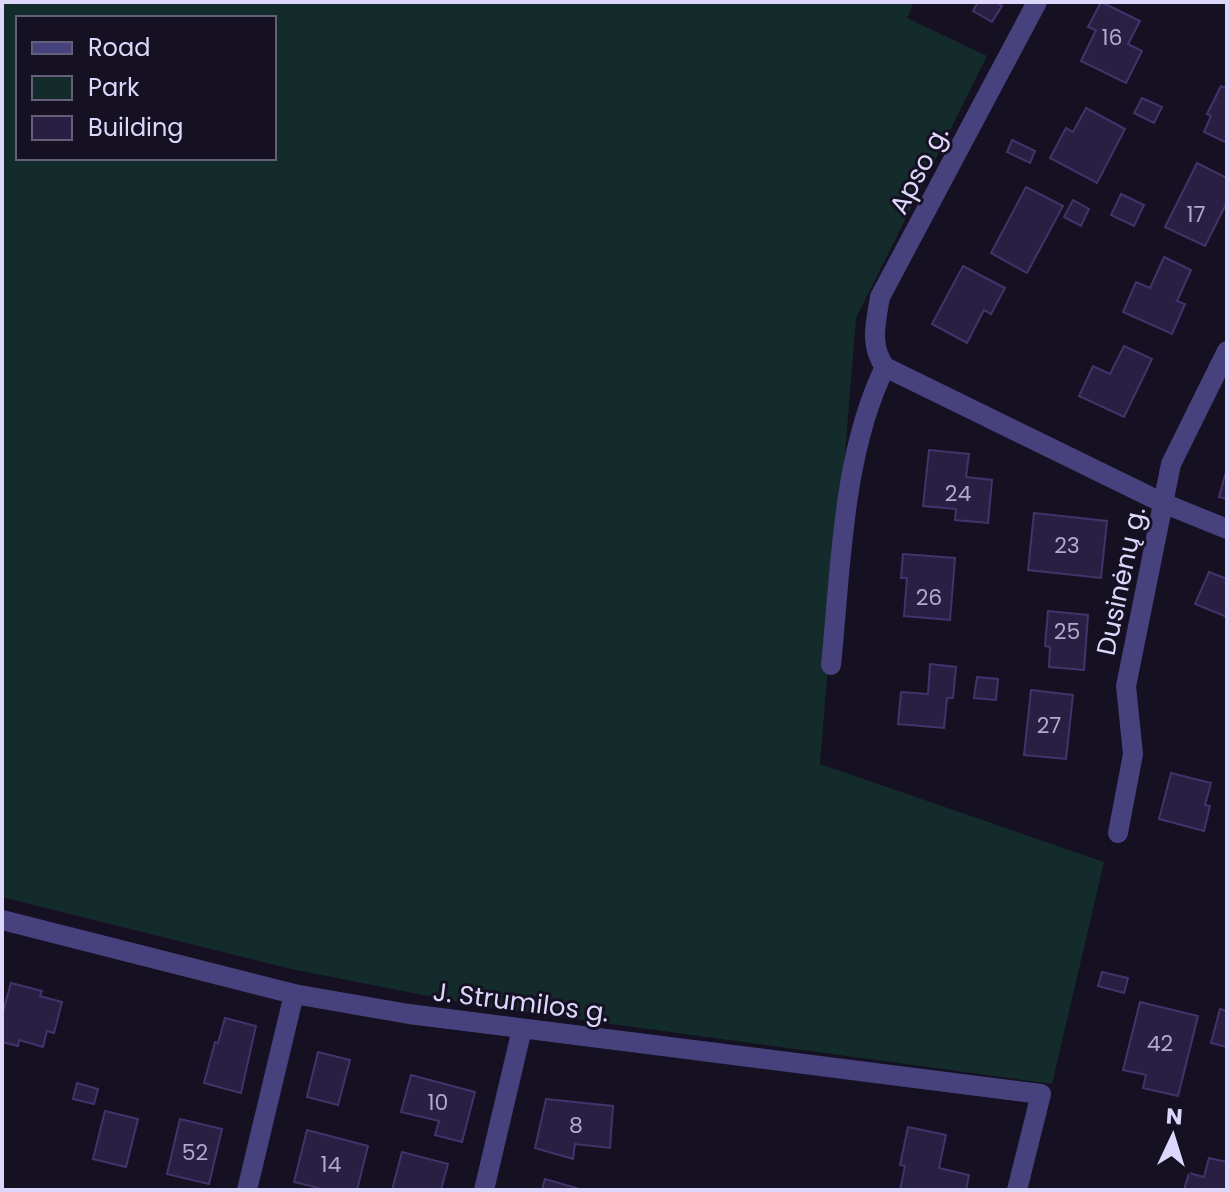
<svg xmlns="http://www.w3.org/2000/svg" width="1229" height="1192" viewBox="0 0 1229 1192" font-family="Poppins,sans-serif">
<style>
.green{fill:#142b2c;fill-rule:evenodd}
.building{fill:#281f42;stroke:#42336b;stroke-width:2}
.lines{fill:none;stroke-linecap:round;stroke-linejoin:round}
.minor{stroke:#47417d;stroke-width:20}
.labels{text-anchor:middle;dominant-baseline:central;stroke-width:6;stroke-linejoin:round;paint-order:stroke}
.number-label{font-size:22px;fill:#b0a9cd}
.street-label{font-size:26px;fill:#ddd7fb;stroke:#151123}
</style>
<rect width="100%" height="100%" fill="#151123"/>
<!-- green -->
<path class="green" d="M2 2H914L907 18 987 56 856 318 820 764 1104 862 1052 1084 479 1006 291 969 2 897ZM18 18H274V158H18Z"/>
<!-- building -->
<g class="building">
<path d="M978 2H996L1002 6 992 22 973 11Z"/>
<path d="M1101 2 1140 21 1128 44 1142 51 1126 83 1081 61 1096 30 1088 27Z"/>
<path d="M1227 84V143L1204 132 1211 116 1207 114 1221 86 1225 88Z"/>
<path d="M1142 98 1162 107 1154 123 1134 113Z"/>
<path d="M1086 108 1125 129 1097 183 1050 158 1066 128 1073 132Z"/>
<path d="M1012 140 1035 151 1030 163 1007 152Z"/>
<path d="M1197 163 1227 178V202L1205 246 1165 227Z"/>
<path d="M1026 187 1063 206 1027 273 991 253Z"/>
<path d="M1121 194 1144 205 1134 226 1111 215Z"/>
<path d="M1073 200 1089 209 1081 226 1064 217Z"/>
<path d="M1164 257 1191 270 1177 301 1185 304 1172 334 1123 312 1136 282 1150 288Z"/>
<path d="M963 266 1005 288 991 314 984 310 967 343 932 324Z"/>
<path d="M1124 346 1152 359 1124 417 1079 396 1093 366 1110 374Z"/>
<path d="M929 450 969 454 966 477 992 480 988 523 955 520 956 509 923 506Z"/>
<path d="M1227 468V499L1219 497Z"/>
<path d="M1034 513 1107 521 1101 578 1028 570Z"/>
<path d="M903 554 955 558 950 620 904 616 907 578H901Z"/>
<path d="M1209 572 1227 579V617L1195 604Z"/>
<path d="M1048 611 1088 615 1084 670 1049 667 1050 647 1045 646Z"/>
<path d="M930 664 956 667 953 698H947L944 728 898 724 901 692 928 694Z"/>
<path d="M977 677 998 679 996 700 974 698Z"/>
<path d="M1031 690 1073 695 1066 759 1024 755Z"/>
<path d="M1171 773 1211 783 1205 805 1210 806 1204 831 1159 819Z"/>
<path d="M1102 972 1128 978 1124 993 1098 986Z"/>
<path d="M11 983 42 991 40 996 62 1002 54 1033 47 1031 43 1047 19 1040 18 1046 2 1042V1015Z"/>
<path d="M1140 1002 1198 1016 1178 1096 1143 1088 1146 1075 1123 1070Z"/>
<path d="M1220 1009 1227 1011V1047L1211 1043Z"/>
<path d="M225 1018 256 1026 241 1093 204 1083 215 1042 218 1043Z"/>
<path d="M318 1052 350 1060 338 1105 307 1097Z"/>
<path d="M411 1075 475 1092 462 1142 435 1135 439 1121 401 1112Z"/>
<path d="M77 1083 98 1089 94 1104 73 1099Z"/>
<path d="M546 1099 613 1106 610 1148 575 1144 573 1159 535 1148Z"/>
<path d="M105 1111 138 1119 126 1167 93 1159Z"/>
<path d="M180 1119 222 1129 209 1184 167 1174Z"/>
<path d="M908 1127 946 1135 939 1168 969 1175 966 1190H900L905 1166 900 1165Z"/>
<path d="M307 1130 368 1146 357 1190H327L294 1182Z"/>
<path d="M402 1152 448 1164 441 1190H392Z"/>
<path d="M1209 1158 1227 1162V1190H1184L1189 1173 1204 1177Z"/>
<path d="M545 1179 583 1190H542Z"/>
</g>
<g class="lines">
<!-- minor -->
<g class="minor">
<path d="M1037 2 880 297C876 322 869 345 885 367L1163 503 1227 529"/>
<path d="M831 665C841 568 842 455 885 367"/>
<path d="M1118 833 1133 754 1126 686 1171 464 1227 351"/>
<path d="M2 920 294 994 409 1014 1041 1094 1017 1190"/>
<path d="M247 1190 294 994"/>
<path d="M484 1190 522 1029"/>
</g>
</g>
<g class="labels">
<!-- number labels -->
<g class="number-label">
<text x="1112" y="37">16</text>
<text x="1196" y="214">17</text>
<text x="958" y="493">24</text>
<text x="1067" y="545">23</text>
<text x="929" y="597">26</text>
<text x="1067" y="631">25</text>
<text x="1049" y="725">27</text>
<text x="1160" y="1043">42</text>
<text x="438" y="1102">10</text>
<text x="576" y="1125">8</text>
<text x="195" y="1152">52</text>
<text x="331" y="1164">14</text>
</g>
<!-- street labels -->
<g class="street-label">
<text transform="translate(919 170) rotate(-62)">Apso g.</text>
<text transform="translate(1121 581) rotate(-78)">Dusinėnų g.</text>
<text transform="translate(521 1002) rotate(7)">J. Strumilos g.</text>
</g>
</g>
<!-- border -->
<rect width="1229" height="1192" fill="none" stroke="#ddd7fb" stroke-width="8"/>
<!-- legend -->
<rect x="16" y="16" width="260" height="144" fill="#151123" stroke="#656079" stroke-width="2"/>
<rect x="32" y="42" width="40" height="12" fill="#47417d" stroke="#656079" stroke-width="2"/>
<text x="88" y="56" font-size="24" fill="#ddd7fb">Road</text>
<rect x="32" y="76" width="40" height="24" fill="#142b2c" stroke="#656079" stroke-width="2"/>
<text x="88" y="96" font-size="24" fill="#ddd7fb">Park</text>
<rect x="32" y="116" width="40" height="24" fill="#281f42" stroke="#656079" stroke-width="2"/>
<text x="88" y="136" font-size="24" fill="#ddd7fb">Building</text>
<!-- north arrow -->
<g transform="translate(1173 1136) rotate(4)" stroke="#151123" stroke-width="6" paint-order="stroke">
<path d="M0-6L14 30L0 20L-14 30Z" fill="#ddd7fb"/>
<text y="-12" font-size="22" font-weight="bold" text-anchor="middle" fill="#ddd7fb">N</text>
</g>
</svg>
